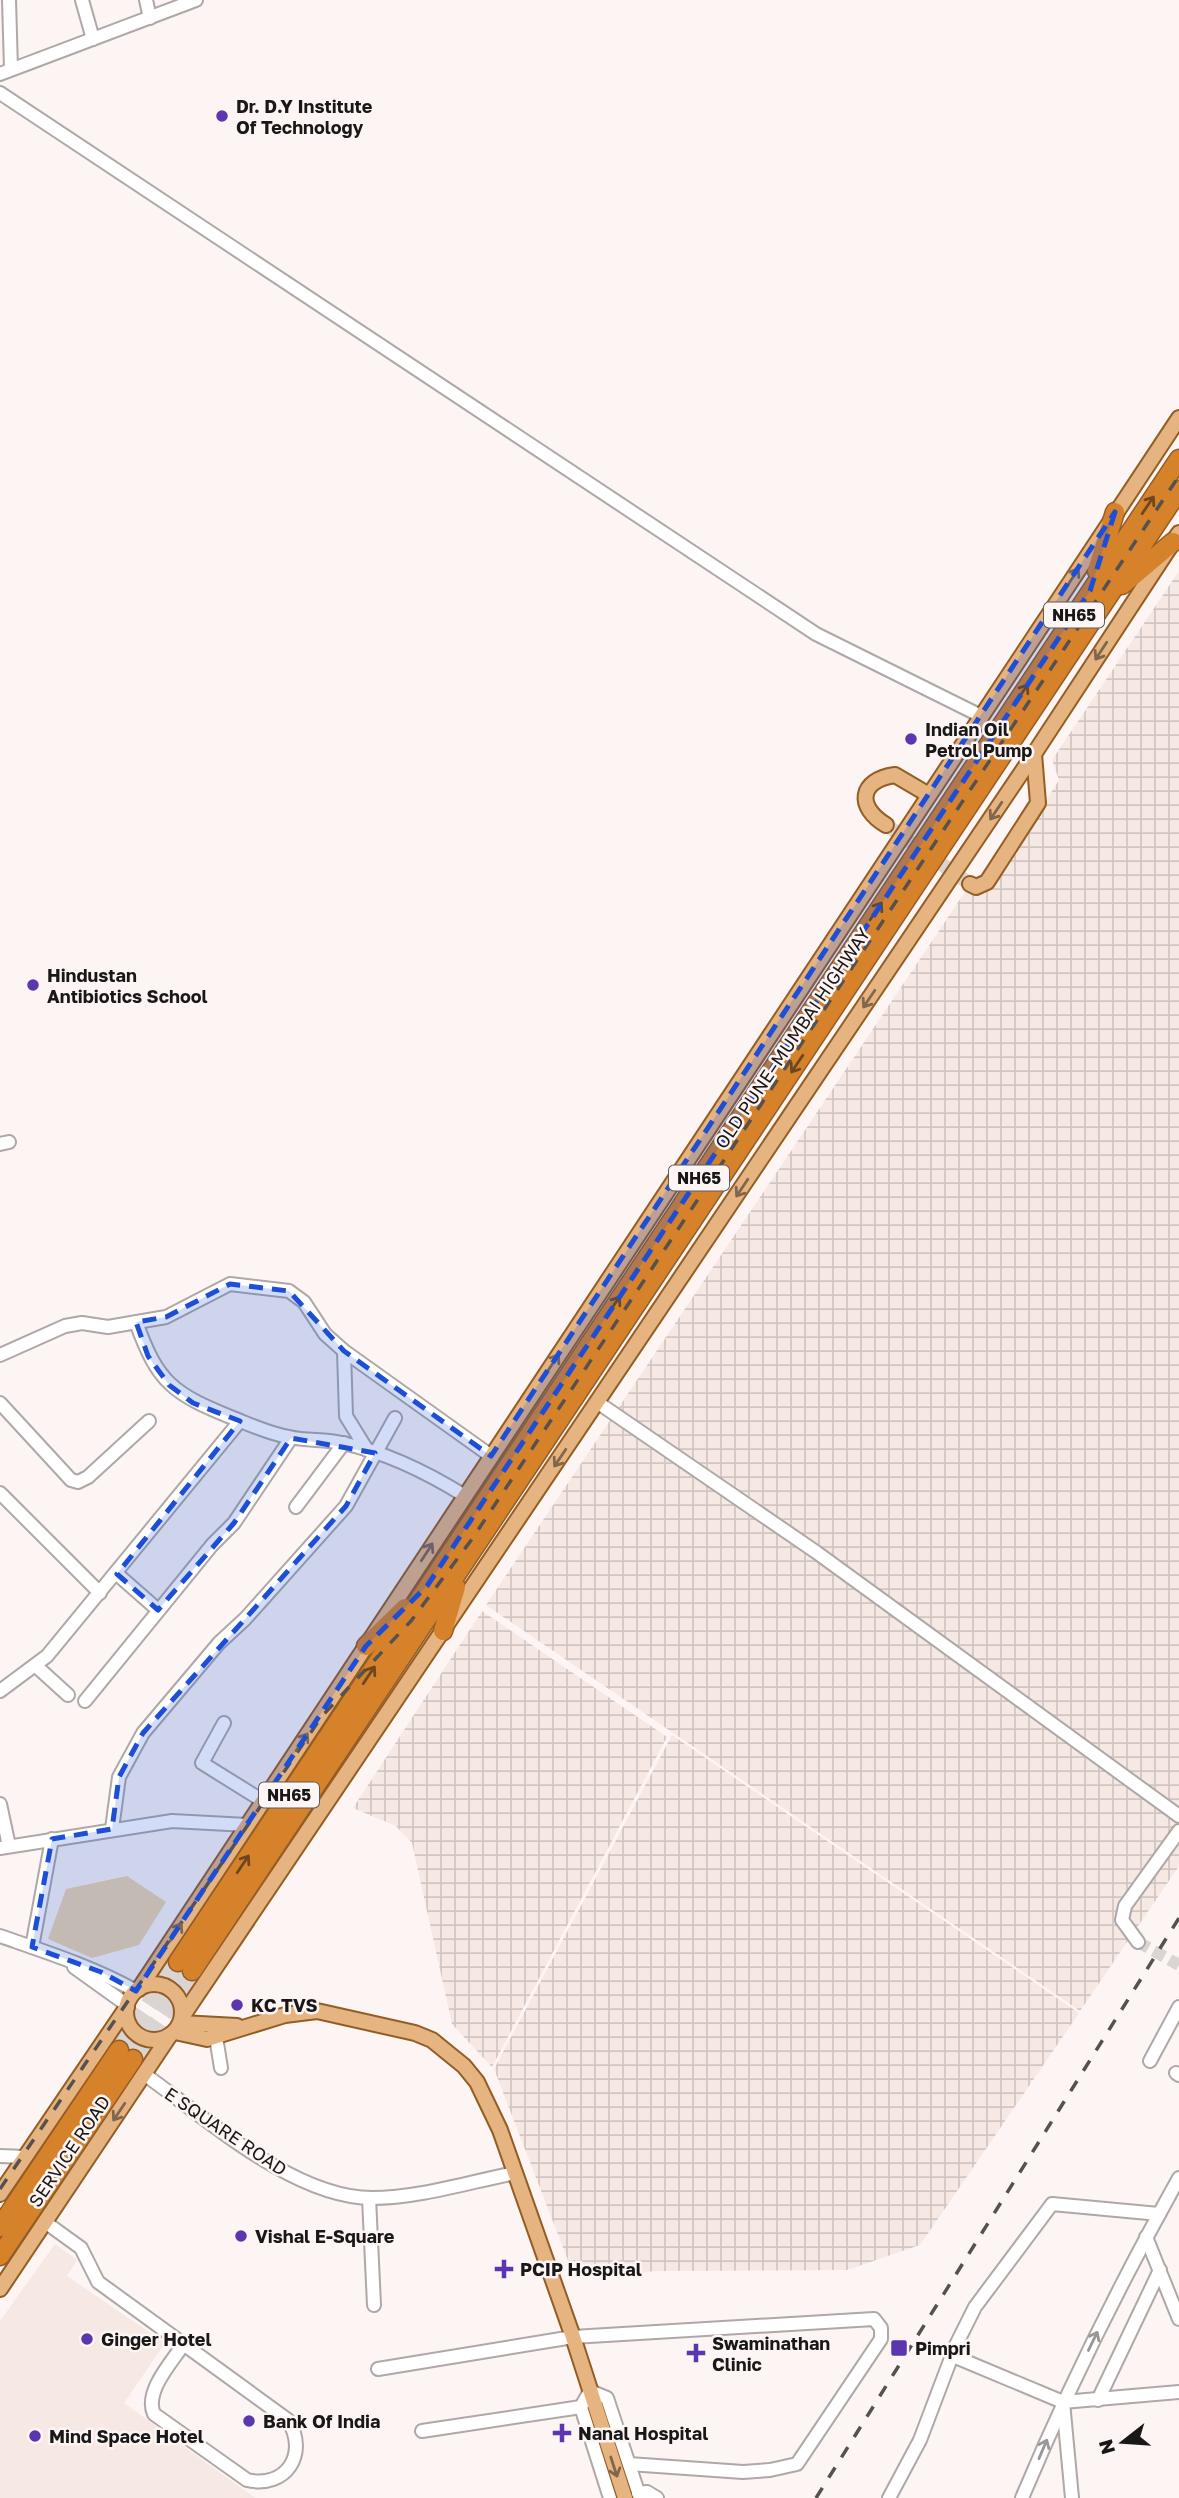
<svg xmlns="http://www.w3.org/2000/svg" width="1179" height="2498" viewBox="0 0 1179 2498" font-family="'Golos Text',sans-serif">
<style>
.built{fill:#f6e8e3}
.industrial{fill:url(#industrial-grid)}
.park{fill:#edd6aa}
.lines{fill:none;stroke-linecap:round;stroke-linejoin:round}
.minor-tunnel{stroke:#dad4d2;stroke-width:12;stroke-dasharray:12 6;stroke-linecap:butt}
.major-tunnel{stroke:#dad4d2;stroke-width:14;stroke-dasharray:14 7;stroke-linecap:butt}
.highway-tunnel{stroke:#dad4d2;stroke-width:18;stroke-dasharray:18 9;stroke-linecap:butt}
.minor-casing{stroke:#aea8a6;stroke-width:16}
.major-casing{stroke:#945d24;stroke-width:18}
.highway-casing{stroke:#945d24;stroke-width:21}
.minor{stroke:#fff;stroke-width:12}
.major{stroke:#e6b480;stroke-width:14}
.highway{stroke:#d6822b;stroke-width:18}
.rail{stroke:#545150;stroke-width:3.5;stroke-dasharray:12 12;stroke-linecap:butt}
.oneway{stroke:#6e4720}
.oneway2{stroke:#80664c}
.oneway3{stroke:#989797}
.marked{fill:#1d4ed8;fill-opacity:0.2;stroke:#1d4ed8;stroke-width:5;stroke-dasharray:14 9;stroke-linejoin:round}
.poi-dot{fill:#5c36ae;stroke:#fcf5f3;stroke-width:2.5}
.labels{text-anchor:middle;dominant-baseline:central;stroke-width:5;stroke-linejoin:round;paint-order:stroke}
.shield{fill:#fcf5f3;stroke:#5d5a59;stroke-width:2}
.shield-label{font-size:16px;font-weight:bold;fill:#191717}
.poi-label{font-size:18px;font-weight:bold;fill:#191717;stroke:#fcf5f3;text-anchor:start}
.street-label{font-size:18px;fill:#191717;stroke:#fcf5f3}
</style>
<defs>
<pattern id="industrial-grid" width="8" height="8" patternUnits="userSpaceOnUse" patternTransform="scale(1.75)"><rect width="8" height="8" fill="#f6e8e3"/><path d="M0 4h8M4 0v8" fill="none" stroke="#d2c6c2"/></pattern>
</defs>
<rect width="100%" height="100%" fill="#fcf5f3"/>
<!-- built -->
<path class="built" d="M55 2244 77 2260 67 2276 165 2343 124 2403 255 2498H0V2321Z"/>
<!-- industrial -->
<g class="industrial">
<path d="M1179 571V1866L1080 2011 486 1605 967 889 976 893 990 888 1059 780 1052 760Z"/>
<path d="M482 1611 667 1737 492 2067 452 2024 412 1843 396 1826 353 1808Z"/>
<path d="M672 1735 1079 2013 920 2245 847 2270 660 2271 574 2276 494 2069Z"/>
</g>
<!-- park -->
<path class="park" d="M127 1876 166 1902 139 1945 92 1958 48 1939 66 1889Z"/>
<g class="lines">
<!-- minor-tunnel -->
<path class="minor-tunnel" d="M1138 1942 1179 1965"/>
<!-- major-tunnel -->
<path class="major-tunnel" d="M886 825 970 884"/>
<!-- highway-tunnel -->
<g class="highway-tunnel">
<path d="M119 2050 178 1962"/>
<path d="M133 2059 192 1971"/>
</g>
<!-- minor casing -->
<g class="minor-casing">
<g id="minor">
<path d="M9 0 11 69"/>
<path d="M82 0 93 39"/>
<path d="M146 0 150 18"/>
<path d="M0 74 196 0"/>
<path d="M0 93 816 634 981 716"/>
<path d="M0 1144 9 1142"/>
<path d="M136 1322C158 1384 174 1394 233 1418 251 1425 270 1434 289 1437 307 1441 325 1439 342 1443 385 1452 428 1473 465 1496"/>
<path d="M344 1351 346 1416 367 1450"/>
<path d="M0 1355 65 1326 82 1323 108 1327 166 1317 230 1284 289 1291 304 1302 325 1334 344 1351 491 1456"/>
<path d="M597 1402 816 1552 1179 1816"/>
<path d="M0 1403 71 1480 78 1482 88 1477 149 1421"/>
<path d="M0 1493 100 1593"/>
<path d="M296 1507 344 1443"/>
<path d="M117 1574 158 1610"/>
<path d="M36 1666 68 1695"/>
<path d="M0 1691 47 1656 240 1421"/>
<path d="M85 1701 212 1545 234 1523 291 1438"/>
<path d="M224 1723 202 1763 263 1801"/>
<path d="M0 1804 9 1846"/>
<path d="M112 1829 119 1777 143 1733 219 1643 245 1619 346 1506 395 1418"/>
<path d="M0 1848 172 1821 247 1825"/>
<path d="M0 1936C46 1952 93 1967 136 1991"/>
<path d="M1138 1942 1122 1920 1125 1906 1179 1831"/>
<path d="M32 1947 52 1839"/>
<path d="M74 1967 127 2005"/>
<path d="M216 2037 221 2068"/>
<path d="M1150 2061 1179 2007"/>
<path d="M1176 2073 1179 2075"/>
<path d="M144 2074C206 2118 294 2198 372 2198 419 2198 469 2182 515 2173"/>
<path d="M0 2156 25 2157"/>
<path d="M369 2198 374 2305"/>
<path d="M45 2222 81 2248 98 2282 288 2420C309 2454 286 2489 247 2480L154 2414C144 2392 171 2363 183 2345"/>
<path d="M1146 2237 1179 2319"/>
<path d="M953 2356 1063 2402 1179 2392"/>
<path d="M378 2369 573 2337 874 2319 881 2328V2339L797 2464 770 2470 743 2472 629 2464"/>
<path d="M1098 2400 1160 2270"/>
<path d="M1063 2402 1072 2498"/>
<path d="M422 2431 581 2407"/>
<path d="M638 2493 647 2492 657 2498"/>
<path d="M610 2498 581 2407 590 2391 607 2398 640 2498"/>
<path d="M889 2498 920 2440 956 2345 975 2307 1052 2204 1159 2214"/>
<path d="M1022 2498C1068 2388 1121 2282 1179 2178"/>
</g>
</g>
<!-- major casing -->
<g class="major-casing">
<g id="major">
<path d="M886 825C856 807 859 780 895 775L929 795"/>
<path d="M970 884 976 887 987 882 1038 803 1034 754"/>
<circle cx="154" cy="2012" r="28"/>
<path d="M139 1989 1179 418"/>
<path d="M182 2017 1034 754 1179 533"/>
<path d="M181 2023 237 2026"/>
<path d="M175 2032 207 2039 285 2015 317 2011 415 2033 432 2040 464 2066 477 2082 500 2130 573 2337 625 2498"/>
<path d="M0 2194 127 2007"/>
<path d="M0 2289 170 2035"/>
</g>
</g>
<!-- highway casing -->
<g class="highway-casing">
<g id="highway">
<path d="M1097 571 1115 512"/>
<path d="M1122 585 1173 542"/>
<path d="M443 1631 456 1587"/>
<path d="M366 1646 405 1608"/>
<path d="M178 1962 1179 459"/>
<path d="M192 1971 1179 490"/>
<path d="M0 2227 119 2050"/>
<path d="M0 2256 133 2059"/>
</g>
</g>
<!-- minor -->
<use href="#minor" class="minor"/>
<!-- major -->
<use href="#major" class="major"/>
<!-- highway -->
<use href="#highway" class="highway"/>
<!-- rail -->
<g class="rail">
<path d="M0 2189 322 1716 411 1621 472 1539 1179 476"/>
<path d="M816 2498 1179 1918"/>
</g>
</g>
<!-- one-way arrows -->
<defs><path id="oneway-shaft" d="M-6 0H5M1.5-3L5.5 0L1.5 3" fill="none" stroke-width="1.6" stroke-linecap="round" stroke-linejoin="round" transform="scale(1.75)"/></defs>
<g class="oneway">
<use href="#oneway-shaft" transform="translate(1148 505) rotate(-56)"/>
<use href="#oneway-shaft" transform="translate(1022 693) rotate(-56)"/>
<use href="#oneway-shaft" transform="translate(876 911) rotate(-56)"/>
<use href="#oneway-shaft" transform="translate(797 1064) rotate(124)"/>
<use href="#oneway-shaft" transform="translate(614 1305) rotate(-56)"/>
<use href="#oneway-shaft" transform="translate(369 1675) rotate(-56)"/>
<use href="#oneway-shaft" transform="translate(243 1864) rotate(-56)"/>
</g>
<g class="oneway2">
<use href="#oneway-shaft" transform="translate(1073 577) rotate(-57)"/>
<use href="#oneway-shaft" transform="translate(1101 651) rotate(123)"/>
<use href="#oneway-shaft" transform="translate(996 811) rotate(124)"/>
<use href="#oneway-shaft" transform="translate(869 999) rotate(124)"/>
<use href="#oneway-shaft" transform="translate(742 1188) rotate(124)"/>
<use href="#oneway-shaft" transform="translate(553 1363) rotate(-56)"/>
<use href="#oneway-shaft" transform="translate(560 1458) rotate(124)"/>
<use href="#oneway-shaft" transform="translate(427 1552) rotate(-57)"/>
<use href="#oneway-shaft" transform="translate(302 1742) rotate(-56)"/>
<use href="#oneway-shaft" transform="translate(176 1932) rotate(-57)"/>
<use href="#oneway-shaft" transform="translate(119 2112) rotate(124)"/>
<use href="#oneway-shaft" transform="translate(614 2467) rotate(72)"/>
</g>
<g class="oneway3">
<use href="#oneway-shaft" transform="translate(1093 2341) rotate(-64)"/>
<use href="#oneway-shaft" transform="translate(1043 2449) rotate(-67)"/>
</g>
<!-- marked area -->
<path class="marked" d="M1115 512 1090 591 427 1586 366 1646 136 1991 101 1972 32 1947 52 1839 112 1829 119 1777 143 1733 346 1506 375 1453 291 1438 234 1523 158 1610 117 1574 240 1421 193 1403 169 1385 148 1356 136 1322 166 1317 230 1284 289 1291 344 1351 491 1456Z"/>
<!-- markers -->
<g class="poi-dot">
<circle cx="222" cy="116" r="7"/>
<circle cx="911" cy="739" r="7"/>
<circle cx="33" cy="985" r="7"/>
<circle cx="237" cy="2005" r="7"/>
<circle cx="241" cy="2236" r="7"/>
<path d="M500.5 2258.5h7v7h7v7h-7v7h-7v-7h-7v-7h7z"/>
<circle cx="87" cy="2339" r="7"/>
<rect x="890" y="2339" width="18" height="18" rx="3.5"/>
<path d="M692.5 2342.5h7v7h7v7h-7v7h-7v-7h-7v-7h7z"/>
<circle cx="249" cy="2421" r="7"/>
<path d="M558.5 2422.5h7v7h7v7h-7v7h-7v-7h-7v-7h7z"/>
<circle cx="35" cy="2436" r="7"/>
</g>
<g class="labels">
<!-- shield labels -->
<g class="shield">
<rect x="1044" y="602.5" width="60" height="25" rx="5"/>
<rect x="669" y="1165.5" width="60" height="25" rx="5"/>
<rect x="259" y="1782.5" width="60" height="25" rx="5"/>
</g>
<g class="shield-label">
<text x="1074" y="615">NH65</text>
<text x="699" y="1178">NH65</text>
<text x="289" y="1795">NH65</text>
</g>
<!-- poi labels -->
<g class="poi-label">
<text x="236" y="106">Dr. D.Y Institute<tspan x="236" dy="21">Of Technology</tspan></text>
<text x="925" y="729">Indian Oil<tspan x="925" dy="21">Petrol Pump</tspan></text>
<text x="47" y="975">Hindustan<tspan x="47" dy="21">Antibiotics School</tspan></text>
<text x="251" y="2005">KC TVS</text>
<text x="255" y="2236">Vishal E-Square</text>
<text x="520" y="2269">PCIP Hospital</text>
<text x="101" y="2339">Ginger Hotel</text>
<text x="712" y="2343">Swaminathan<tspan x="712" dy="21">Clinic</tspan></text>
<text x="915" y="2348">Pimpri</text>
<text x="263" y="2421">Bank Of India</text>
<text x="578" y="2433">Nanal Hospital</text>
<text x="49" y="2436">Mind Space Hotel</text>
</g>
<!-- street labels -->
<g class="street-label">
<text transform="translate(792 1038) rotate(-56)">OLD PUNE–MUMBAI HIGHWAY</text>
<text transform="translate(226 2131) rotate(34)">E SQUARE ROAD</text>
<text transform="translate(69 2151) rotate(-56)">SERVICE ROAD</text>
</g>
</g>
<!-- north arrow -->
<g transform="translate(1123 2442) rotate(253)" stroke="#fcf5f3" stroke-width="5" paint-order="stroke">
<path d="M0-5L12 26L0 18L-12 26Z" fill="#191717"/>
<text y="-10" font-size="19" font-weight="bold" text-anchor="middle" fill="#191717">N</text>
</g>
</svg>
